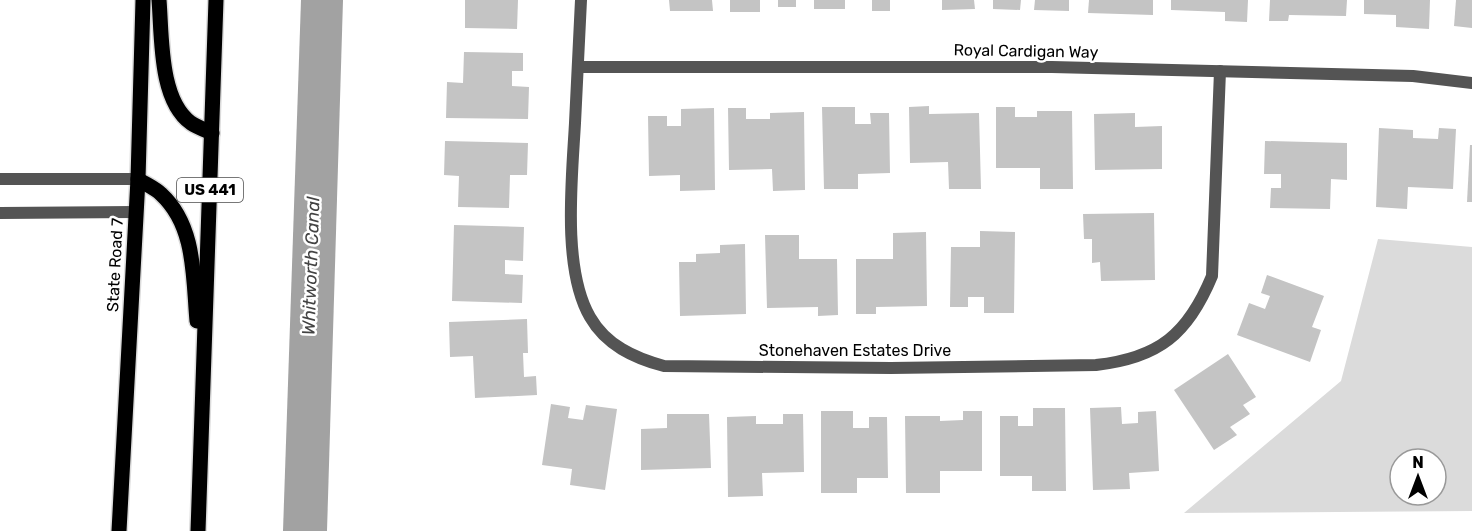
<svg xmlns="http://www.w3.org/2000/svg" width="1472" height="531" viewBox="0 0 1472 531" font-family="Rubik,sans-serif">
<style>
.green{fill:#dbdbdb;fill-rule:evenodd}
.water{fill:#a2a2a2}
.building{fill:#c4c4c4}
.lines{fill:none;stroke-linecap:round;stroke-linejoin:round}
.primary-casing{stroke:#dbdbdb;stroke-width:18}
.street{stroke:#545454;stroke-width:12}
.primary{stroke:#000;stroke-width:15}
.labels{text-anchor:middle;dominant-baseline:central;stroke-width:5;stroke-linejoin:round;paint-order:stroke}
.shield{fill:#fff;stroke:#4c4c4c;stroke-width:1.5}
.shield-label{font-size:15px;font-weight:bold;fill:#000}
.street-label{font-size:16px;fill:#000;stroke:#fff}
.water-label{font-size:18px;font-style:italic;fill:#434343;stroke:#fff}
</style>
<rect width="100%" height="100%" fill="#fff"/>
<!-- green -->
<path class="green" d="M1378 239 1472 247V511L1184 513 1341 381ZM1400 459H1436V495H1400Z"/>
<!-- water -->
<path class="water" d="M301 0H343L327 531H283Z"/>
<!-- building -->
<g class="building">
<path d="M465 0H518L517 29 465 28Z"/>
<path d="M669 0H712L713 11H670Z"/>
<rect x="730" y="0" width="30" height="12"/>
<rect x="778" y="0" width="18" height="7"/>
<rect x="814" y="0" width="31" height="9"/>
<rect x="872" y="0" width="18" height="11"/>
<path d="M942 0H974L975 9 942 10Z"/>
<path d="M993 0H1021L1020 10 993 9Z"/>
<path d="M1035 0H1069V11L1034 10Z"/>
<path d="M1089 0H1153V15L1088 13Z"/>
<path d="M1171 0H1248L1247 22 1225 21V12L1171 10Z"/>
<path d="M1270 0H1347L1346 16 1289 15 1288 21H1269Z"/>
<path d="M1364 0H1430L1429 29 1396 27V15L1364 14Z"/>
<path d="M1456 0H1472V28L1454 26Z"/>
<path d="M464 52 523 53V71H512V86L529 87 528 119 446 118 447 82 463 83Z"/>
<path d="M929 106V114L979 113 981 189H949L948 162 910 163 909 107Z"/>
<path d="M822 107H855V124H871L870 113H889L890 173 858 174V189H824Z"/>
<path d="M996 107H1015V117H1037V111H1072L1073 189H1040V168H996Z"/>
<path d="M714 108 715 190 680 191V175L649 176 648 116H667V126H681V109Z"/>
<path d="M728 108H746V119H770V113L804 112 805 190 773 191 772 169 729 170Z"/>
<path d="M1135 113V127L1162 126V169L1095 170 1094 114Z"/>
<path d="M1379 128 1413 130V138L1438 139 1439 128 1456 129 1453 189 1408 187 1407 209 1376 207Z"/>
<path d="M445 141 528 143 527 175H510L509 208 458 207 459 176 444 175Z"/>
<path d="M1265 141 1347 143V180L1331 179 1330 209 1270 208 1271 188H1281V174H1264Z"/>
<path d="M1470 145H1472V202H1467Z"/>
<path d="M1154 213 1155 280 1101 281 1100 262 1092 263V239H1084L1083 214Z"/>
<path d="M454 225 524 227 523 261 505 260V274L523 275 522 303 452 301Z"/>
<path d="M980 231 1015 232 1014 313H984V297H968V307H950L951 247H980Z"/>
<path d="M926 232 927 306 876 307V314H856V259H893V233Z"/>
<path d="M765 235H799V259H837L838 315 818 316V307L767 308Z"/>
<path d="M745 244 746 314 680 316 679 262H696V254L720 253V245Z"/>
<path d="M1267 275 1324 296 1312 327 1321 330 1310 362 1237 335 1249 303 1265 309 1270 296 1261 293Z"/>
<path d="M527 319 528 353H523L524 377 536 376 537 395 475 398 473 356 450 357 449 322Z"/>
<path d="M1228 354 1256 397 1243 405 1250 414 1230 427 1237 435 1214 450 1174 390Z"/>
<path d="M551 404 570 407 568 418 583 420 586 405 617 409 605 490 570 485 572 469 542 465Z"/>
<path d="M1121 407 1122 424 1138 423V412L1156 411 1159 471 1129 473 1130 489 1093 490 1090 408Z"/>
<path d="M1033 408H1065L1066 491H1032V476H1000V416H1018V426H1033Z"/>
<path d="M821 411H853V428H869V417H887L888 478H857V493H821Z"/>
<path d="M963 411H982V471H940V493H906L905 416H940V421L963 420Z"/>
<path d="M667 414H709L711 468 641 470V429L667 428Z"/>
<path d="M783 414H803L804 472 762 473 763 496 728 497 727 417 756 416V424H783Z"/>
</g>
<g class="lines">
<!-- primary casing -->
<g class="primary-casing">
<g id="primary">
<path d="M159 0C162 36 159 100 191 123 197 127 205 130 212 133"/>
<path d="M138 179C145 184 155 188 161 194 196 226 193 278 197 321"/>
<path d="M119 531 138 179 143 0"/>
<path d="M198 531 216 0"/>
</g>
</g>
<!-- street -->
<g class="street">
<path d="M581 0C579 41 577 82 575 123 572 178 562 269 590 317 606 345 634 358 664 366L891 368 1096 365C1159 358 1188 334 1212 276L1220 71"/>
<path d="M578 67H1052L1413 76 1472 83"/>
<path d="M0 179H138"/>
<path d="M0 213 135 212"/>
</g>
<!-- primary -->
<use href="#primary" class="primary"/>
</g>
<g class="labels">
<!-- shield labels -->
<rect class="shield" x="177" y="178" width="66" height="24" rx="4.5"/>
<g class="shield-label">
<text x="210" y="190">US 441</text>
</g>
<!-- street labels -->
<g class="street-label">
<text transform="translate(1026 51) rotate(1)">Royal Cardigan Way</text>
<text transform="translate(115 265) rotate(-87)">State Road 7</text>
<text x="855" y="350">Stonehaven Estates Drive</text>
</g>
<!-- water labels -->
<g class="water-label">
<text transform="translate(311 266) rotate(-88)">Whitworth Canal</text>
</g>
</g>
<!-- north arrow -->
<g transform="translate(1418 477)"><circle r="28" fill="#ffffff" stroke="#999999" stroke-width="1.5"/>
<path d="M0-4.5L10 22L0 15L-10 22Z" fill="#000000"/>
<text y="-9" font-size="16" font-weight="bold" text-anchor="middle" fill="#000000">N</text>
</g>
</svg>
